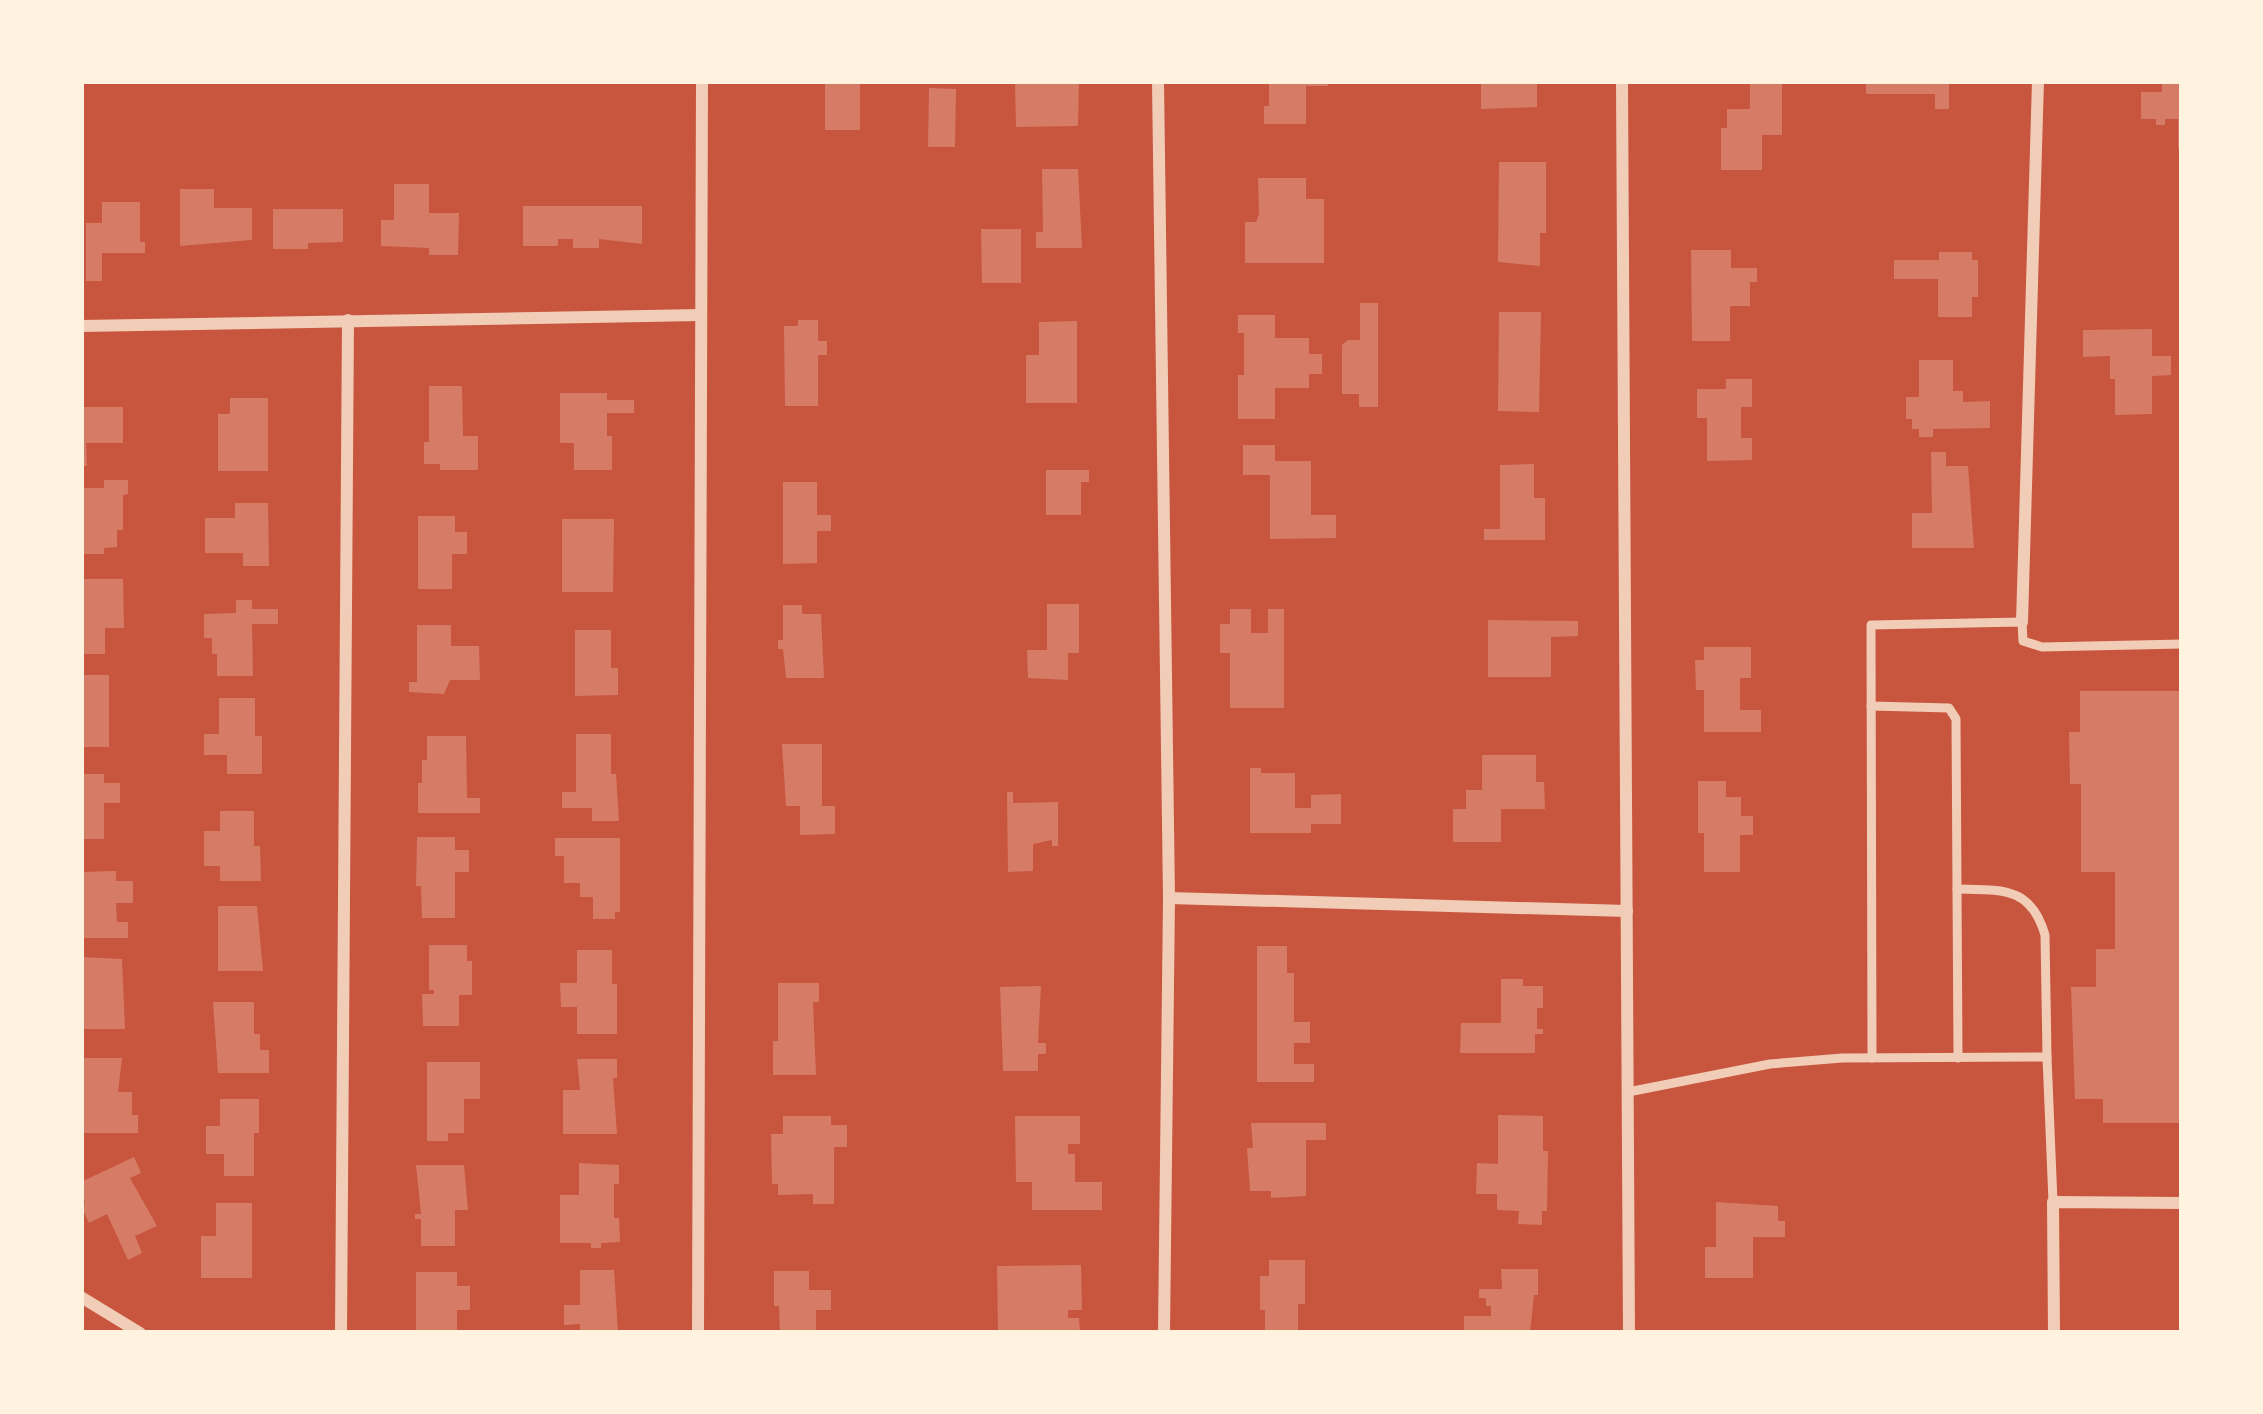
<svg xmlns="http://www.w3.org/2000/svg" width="2263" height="1414" viewBox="0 0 2263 1414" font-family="'Fira Sans Condensed',sans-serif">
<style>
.building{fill:#d67c66}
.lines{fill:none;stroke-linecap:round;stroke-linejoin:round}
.service{stroke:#f1ccb7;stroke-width:9}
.minor{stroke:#f1ccb7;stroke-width:12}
</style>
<rect width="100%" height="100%" fill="#c8553d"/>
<!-- building -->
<g class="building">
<rect x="825" y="81" width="35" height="49"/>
<path d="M1015 81H1079L1078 126 1016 127Z"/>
<path d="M1269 81H1328V86H1306V124H1264V106H1269Z"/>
<path d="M1481 81 1537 82V107L1481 109Z"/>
<path d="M1750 81H1782V135H1762V170H1721V128H1727V109H1750Z"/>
<path d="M1866 81H1949V109H1935V94H1866Z"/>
<path d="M2162 81H2182V149H2178V119H2165V125H2156V119H2141V92H2162Z"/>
<path d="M929 88 956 89 955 147H928Z"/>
<path d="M1499 162H1546V233H1540V266L1498 262Z"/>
<path d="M1042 169H1078L1082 248H1036V232H1043Z"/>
<path d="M1258 178H1306V199H1324V263H1245V222H1256L1259 214Z"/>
<path d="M394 184H429V213H459L458 255H429V248L381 246V220H394Z"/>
<path d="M180 189H214V208H252V240L180 246Z"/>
<path d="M102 202H140V242H145V253H102V281H86V223H102Z"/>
<path d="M523 206H642V244L599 239V248H573V239H558V246H523Z"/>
<path d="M273 209H343V242L308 243V249H273Z"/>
<path d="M981 229H1021V283H982Z"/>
<path d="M1691 250H1731V268H1757V282H1750V306H1730V341H1692Z"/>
<path d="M1939 252H1972V260H1978V297H1972V317H1938V279H1894V260H1939Z"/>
<path d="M1360 303H1378V407H1359V394H1342V345L1348 340H1360Z"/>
<path d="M1499 312H1541L1539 412 1498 411Z"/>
<path d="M1238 315H1275V338H1309V354H1322V374H1309V388H1275V419H1238V375H1244V333H1238Z"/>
<path d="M798 320H818V341H827V355H818V406H785L784 326H798Z"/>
<path d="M1077 321V403H1026V355H1039V322Z"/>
<path d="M2152 329V356H2171V375L2152 376V414L2115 415V379H2110V356L2083 357V330Z"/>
<path d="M1919 360H1953V391H1963V402L1990 401V428L1933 429V437H1919V429H1912V419H1906V397H1919Z"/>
<path d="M1726 379H1752V407H1741V438H1752V460L1707 461V418H1697V389H1726Z"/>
<path d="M429 386H462L463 436H478V470H440V464H424V442H429Z"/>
<path d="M560 393H607V400H634V413H607V436H612V470H574V443H560Z"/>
<path d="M230 398H268V471H218V414H230Z"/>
<path d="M81 407H123V443H86L87 466H81Z"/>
<path d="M1243 445H1275V461H1311V515H1336V538L1270 539V475H1243Z"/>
<path d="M1931 452H1946V466H1968L1974 548H1912V513H1932Z"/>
<path d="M1534 464V498H1545V540H1484V529H1500V465Z"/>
<path d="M1046 470H1089V482H1081V515H1046Z"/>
<path d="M104 480H128V494L123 495V530H117V547L104 548V554H81V488H104Z"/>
<path d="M783 482H817V515H831V531H817V563L783 564Z"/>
<path d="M235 503H268L269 566H243V553H205V518H235Z"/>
<path d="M418 516H455V532H467V554H452V589H418Z"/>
<path d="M562 519H614L613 592H562Z"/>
<path d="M81 579H123L124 628H105V654H81Z"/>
<path d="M236 600H252V609H278V624H252L253 676H217V654H212V638H204V614L236 613Z"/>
<path d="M1047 604H1079V653H1068V680L1028 678 1027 650H1047Z"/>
<path d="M783 605H802V614H821L824 678H786L783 649H778V640H783Z"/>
<path d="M1230 609H1251V633H1268V609H1284V708H1230V653H1220V624H1230Z"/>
<path d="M1488 620 1578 621V636L1551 637V677H1488Z"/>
<path d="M417 625H451V646H479L480 680H450L444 694 409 692V682H417Z"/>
<path d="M575 630H611V668H618V695L575 696Z"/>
<path d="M1704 647H1751V678H1740V710H1761V732H1704V690H1696L1695 660H1704Z"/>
<rect x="81" y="675" width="28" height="72"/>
<path d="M2080 691H2182V1123H2103V1099H2075L2071 987H2096V949H2115V872H2081V784H2070L2069 732H2080Z"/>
<path d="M219 698H255V736H262V774H227V755H204V734H219Z"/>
<path d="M576 734H611V774H616L619 821H592V808H562V792H576Z"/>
<path d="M427 736H466L467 798H480V813H418V783H422V760H427Z"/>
<path d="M782 744H822V806H835V834L800 835V806H786Z"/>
<path d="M1482 755H1536V782H1544L1545 809H1501V842H1453V809H1466V790H1482Z"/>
<path d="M1250 768H1261V773H1295V808H1311V795L1341 794V824H1311V833H1250Z"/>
<path d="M81 774H104V783H120V803H104V839H81Z"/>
<path d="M1698 781H1726V797H1741V816H1753V835H1740V872H1704V833H1698Z"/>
<path d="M1007 792H1013V803L1058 802V846H1052V840L1033 844V871L1008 872Z"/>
<path d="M220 811H254V846H260L261 881H220V866H204V831H220Z"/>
<path d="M417 837H455V850H469V872H455V918H422L421 886H416Z"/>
<path d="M555 838H620V912H615V919H593V897H580V883H564V856H555Z"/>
<path d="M116 871V881H133V903H116L117 922H128V938H83L81 872Z"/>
<path d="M218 906H257L263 971H218Z"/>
<path d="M429 945H467V961H472V995H459V1026H423L422 994H434V990H429Z"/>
<path d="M1257 946H1287V973H1294V1022H1310V1043H1294V1064H1314V1082H1257Z"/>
<path d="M577 950H612V984H617V1034H577V1007H561L560 983H577Z"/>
<path d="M81 957 122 959 125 1029H81Z"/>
<path d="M1501 979H1523V986H1543V1008H1537V1029H1543V1034H1535V1053H1460L1461 1023H1501Z"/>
<path d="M778 983H819V1002H813L816 1075H773V1041H778Z"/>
<path d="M1041 986 1038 1043H1046V1054H1038V1071H1003L1000 987Z"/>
<path d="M213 1002H254V1034H260V1050H269V1073H218Z"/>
<path d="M82 1058H122L118 1092H132V1115H138V1133H81Z"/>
<path d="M577 1059H617V1078H613L617 1134H563V1090H580Z"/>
<path d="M427 1062H480V1099H464V1133H448V1141H427Z"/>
<path d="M220 1099H259V1133H254V1176H224V1154H206V1126H220Z"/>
<path d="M1498 1115 1543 1116V1151H1548L1547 1211H1542V1225L1518 1224 1519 1211 1497 1210V1194H1476L1477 1163 1498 1164Z"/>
<path d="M783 1116H831V1125H847V1147H834V1204H813V1194L778 1195V1184H772L771 1134H783Z"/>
<path d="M1015 1116H1080V1144H1068V1154H1075V1182H1102V1210H1032V1182H1016Z"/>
<path d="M1251 1123H1326V1140H1306V1196L1271 1198V1191H1250L1247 1148H1253Z"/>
<path d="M134 1157 141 1173 130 1178 157 1226 135 1236 142 1253 128 1260 107 1214 89 1223 81 1205 85 1203 81 1182Z"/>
<path d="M579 1163 619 1165V1184H614V1218H619L620 1242 601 1243V1248H591V1243H560V1195H579Z"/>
<path d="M416 1165H464L468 1210H455V1246H421V1219H415V1214H421Z"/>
<path d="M1716 1202 1778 1206V1221H1785V1237H1753V1278H1705V1247H1716Z"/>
<path d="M216 1203H252V1278H201V1236H216Z"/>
<path d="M1269 1260H1305V1304H1298V1333H1265V1310H1260V1276H1269Z"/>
<path d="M1081 1265 1082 1310H1068V1318H1079L1080 1333H998L997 1266Z"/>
<path d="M1501 1269H1538V1295H1534L1530 1332H1464V1316H1491V1306H1486V1298H1479V1289H1502Z"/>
<path d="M580 1270H614L618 1333H580V1324L564 1325V1305H580Z"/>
<path d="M774 1271H809V1290H831V1310H816V1333H780L779 1306H774Z"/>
<path d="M416 1272H457V1286H470V1310H457V1333H416Z"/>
</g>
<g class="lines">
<!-- service -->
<g class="service">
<path d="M1871 706 1949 708 1956 719 1958 1058"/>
<path d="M1957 889C2001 890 2031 886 2045 935L2047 1057"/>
<path d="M1872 1058 1871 625 2022 622 2023 641 2042 647 2182 644"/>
<path d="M1628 1092 1770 1064 1842 1058 2047 1057 2053 1202"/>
</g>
<!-- minor -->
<g class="minor">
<path d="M1158 81 1169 898 1164 1333"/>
<path d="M1622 81 1629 1333"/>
<path d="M81 326 701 315"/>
<path d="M2022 622 2038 81"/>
<path d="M1169 898 1627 911"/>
<path d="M81 1297 140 1333"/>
<path d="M341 1333 348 320"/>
<path d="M698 1333 702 81"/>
<path d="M2054 1333 2053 1202 2182 1203"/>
</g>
</g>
<!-- border -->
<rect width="2263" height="1414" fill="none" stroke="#fff3e0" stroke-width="168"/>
</svg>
